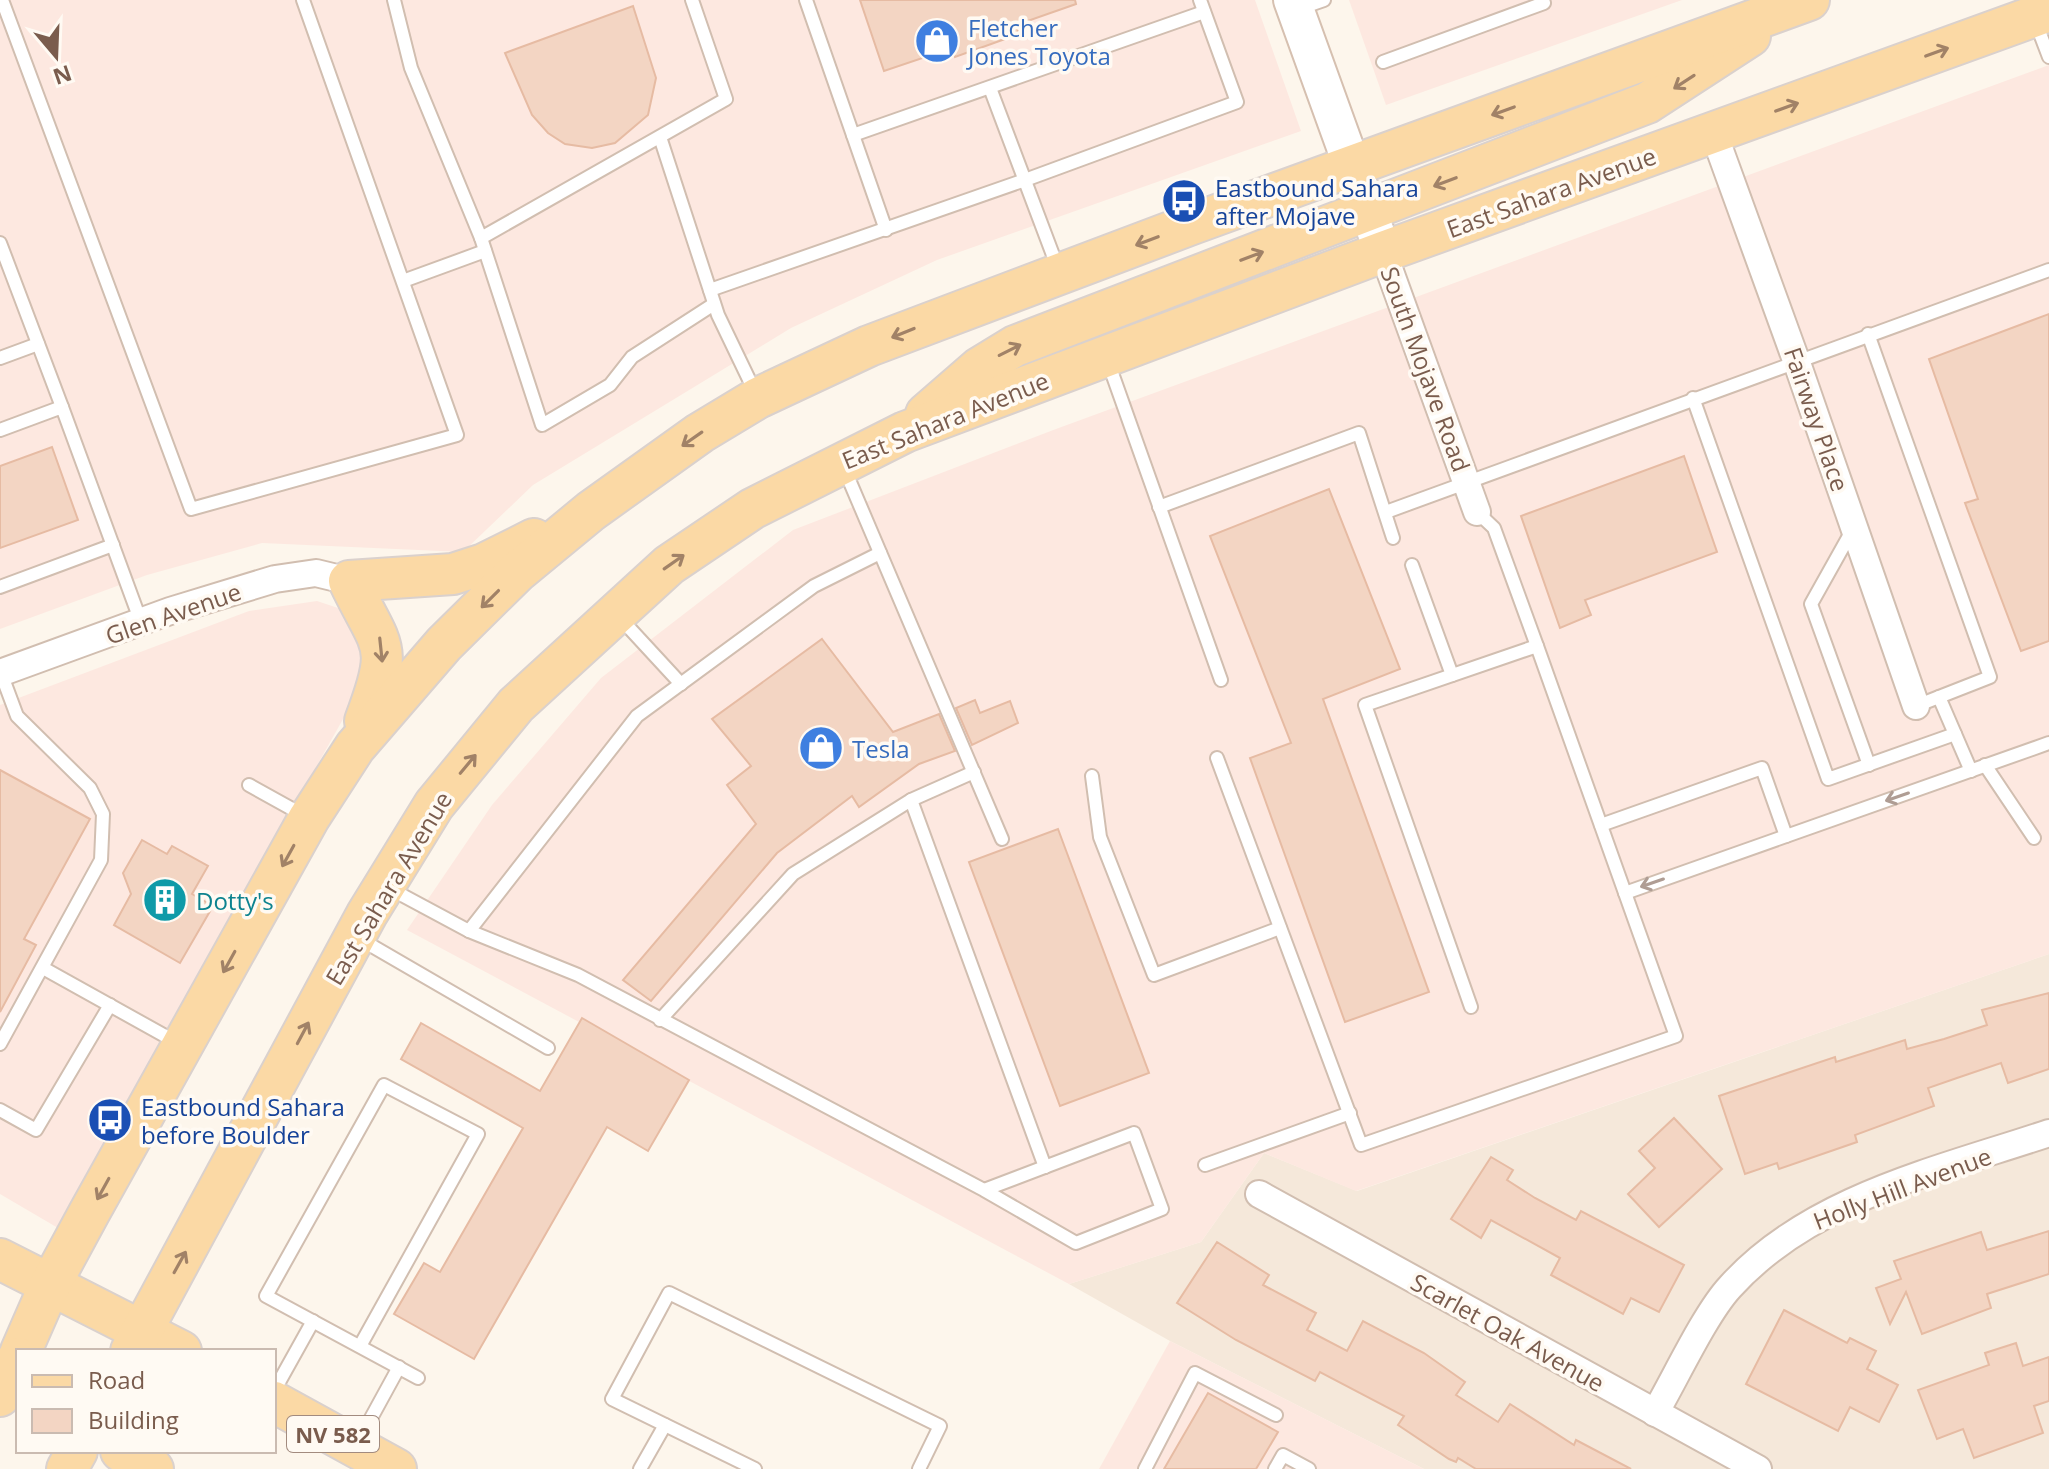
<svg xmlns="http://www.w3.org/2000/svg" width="2049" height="1469" viewBox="0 0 2049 1469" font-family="'Open Sans',sans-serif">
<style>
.residential{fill:#f5e8da}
.commercial{fill:#fde8e0}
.building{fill:#f3d5c3;stroke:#e6bba3;stroke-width:2}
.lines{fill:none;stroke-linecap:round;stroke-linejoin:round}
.lane-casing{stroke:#d1beb0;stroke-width:16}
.street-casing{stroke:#d1beb0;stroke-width:30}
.secondary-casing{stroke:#d6c0b0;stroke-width:40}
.primary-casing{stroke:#dad1cd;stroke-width:44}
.lane{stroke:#fff;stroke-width:12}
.street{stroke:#fff;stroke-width:26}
.secondary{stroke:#fff;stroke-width:36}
.primary{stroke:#fbd9a5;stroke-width:40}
.oneway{stroke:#a18267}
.oneway2{stroke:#af9d94}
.labels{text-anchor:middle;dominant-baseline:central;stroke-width:7;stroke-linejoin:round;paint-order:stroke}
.shield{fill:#fffaf3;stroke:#a28b7f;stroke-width:2}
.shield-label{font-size:22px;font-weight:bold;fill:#7a5c4d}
.shop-label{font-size:24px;fill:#366cbe;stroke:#fffaf3;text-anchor:start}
.transit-label{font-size:24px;fill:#164399;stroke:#fffaf3;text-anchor:start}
.street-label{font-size:24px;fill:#7a5c4d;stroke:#fffaf3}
.culture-label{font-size:24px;fill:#0d838f;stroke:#fffaf3;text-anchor:start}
</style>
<rect width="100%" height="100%" fill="#fdf6ec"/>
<!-- residential -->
<path class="residential" d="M2049 954V1469H1424L1170 1341 1069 1284 1201 1242 1264 1153 1357 1191Z"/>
<!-- commercial -->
<g class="commercial">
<path d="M0 0H1255L1301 131 937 260 791 328 533 485 463 552 262 543 147 575 0 629Z"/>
<path d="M1349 0H1682L1386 105Z"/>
<path d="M2049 65V954L1356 1191 1264 1153 1201 1242 1069 1284 407 930 492 805 601 678 793 530 1056 429Z"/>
<path d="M317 601 347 611 356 631 363 669 352 703 58 1228 0 1194V705L249 611Z"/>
<path d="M1170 1341 1424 1469H1099Z"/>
</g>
<!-- building -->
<g class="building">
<path d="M860 0H1075L1076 4 1016 25 1019 34 955 57 952 48 884 71Z"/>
<path d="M633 6 656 78 648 115 615 143 592 148 565 144 548 133 532 115 505 53Z"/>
<path d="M2049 314V641L2021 651 1965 503 1978 499 1929 359Z"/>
<path d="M52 447 78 520 0 548V466Z"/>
<path d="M1684 456 1717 552 1585 600 1591 615 1560 628 1521 516Z"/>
<path d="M1329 489 1400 669 1323 699 1429 992 1345 1022 1250 758 1291 743 1210 536Z"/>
<path d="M822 639 893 732 939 714 955 751 919 764 859 807 852 796 777 853 651 1001 623 980 756 824 727 785 751 766 712 719Z"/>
<path d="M975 700 980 713 1010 701 1018 723 972 745 956 708Z"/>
<path d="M0 770 90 819 24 939 36 945 0 1012Z"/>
<path d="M1058 829 1149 1073 1060 1106 969 862Z"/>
<path d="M142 840 167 854 172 846 208 866 192 894 213 906 180 963 114 925 131 894 123 873Z"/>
<path d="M2049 993V1069L2008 1083 2001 1063 1957 1078 1928 1088 1934 1106 1855 1135 1857 1142 1779 1169 1777 1163 1745 1174 1719 1096 1835 1057 1836 1062 1905 1040 1907 1049 1944 1039 1987 1025 1982 1010Z"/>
<path d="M582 1018 689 1080 648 1151 607 1127 474 1359 394 1314 424 1263 440 1272 523 1128 401 1059 421 1023 540 1091Z"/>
<path d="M1674 1118 1722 1169 1659 1227 1628 1194 1655 1168 1639 1151Z"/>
<path d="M1491 1157 1513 1170 1507 1180 1535 1198 1576 1220 1581 1211 1684 1265 1659 1312 1631 1298 1623 1314 1551 1275 1560 1258 1491 1220 1481 1238 1451 1219Z"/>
<path d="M2049 1231V1274L1987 1294 1991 1308 1922 1334 1906 1292 1890 1324 1876 1288 1901 1279 1894 1261 1981 1232 1987 1250Z"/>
<path d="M1217 1242 1269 1275 1263 1285 1316 1313 1307 1330 1347 1351 1363 1321 1424 1353 1465 1382 1456 1395 1498 1422 1510 1404 1574 1445 1576 1440 1631 1469H1476L1458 1458 1456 1462 1449 1459 1398 1425 1404 1416 1320 1372 1315 1381 1236 1340 1177 1303Z"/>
<path d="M1784 1310 1847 1343 1850 1338 1876 1351 1867 1369 1898 1385 1879 1422 1850 1407 1838 1431 1746 1384Z"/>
<path d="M2016 1343 2023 1366 2049 1357V1401L2034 1406 2043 1433 1974 1458 1963 1429 1937 1439 1918 1390 1989 1365 1985 1353Z"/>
<path d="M1208 1393 1278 1432 1256 1469H1164Z"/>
</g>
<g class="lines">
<!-- lane casing -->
<g class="lane-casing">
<g id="lane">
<path d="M2 0 191 509 457 435 303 0"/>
<path d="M394 0 411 68 481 238 726 99 692 0"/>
<path d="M806 0 886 230"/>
<path d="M1298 9 1324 0"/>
<path d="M2036 23 2049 57"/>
<path d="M1383 62 1544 3 1543 0"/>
<path d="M990 88 1059 271"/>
<path d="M853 135 1204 12"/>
<path d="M660 137 718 315 755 392"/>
<path d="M481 238 542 425 610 385 632 357 714 304"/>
<path d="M0 243 62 407"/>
<path d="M403 281 485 251"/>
<path d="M710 290 1025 180 1237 102 1200 0"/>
<path d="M1868 334 1990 677 1916 706"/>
<path d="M0 358 38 344"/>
<path d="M1107 359 1221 680"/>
<path d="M1693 398 1828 779 1955 734"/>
<path d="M0 430 62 407 141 622"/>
<path d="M844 468 1002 839"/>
<path d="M1159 507 1359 433 1393 538"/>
<path d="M1386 512 2049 270"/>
<path d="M1477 512 1494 528 1537 646"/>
<path d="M1853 529 1811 604 1869 765"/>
<path d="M1412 565 1452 675"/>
<path d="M0 587 113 545"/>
<path d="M621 619 681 684"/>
<path d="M1939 697 1971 771"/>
<path d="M1217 758 1361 1145 1676 1036 1537 646 1365 705 1471 1007"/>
<path d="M1985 765 2034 838"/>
<path d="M974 772 911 800 1045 1167"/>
<path d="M1092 776 1100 837 1154 975 1280 928"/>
<path d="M249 785 303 815"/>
<path d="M1601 825 1762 768 1786 836"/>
<path d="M387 887 469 931 578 975 984 1190 1076 1243 1162 1209 1134 1133 984 1190"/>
<path d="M1625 893 2049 743"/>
<path d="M469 931 637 716 814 586 880 553"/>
<path d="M360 939 548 1048"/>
<path d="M43 968 176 1042"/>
<path d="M660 1020 793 874 911 800"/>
<path d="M0 1044 101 860 103 814 90 788 17 716 1 673"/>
<path d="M0 1110 36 1130 110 1005"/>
<path d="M1205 1165 1350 1113"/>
<path d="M360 1346 478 1134 384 1085 266 1296 418 1378"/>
<path d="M274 1391 313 1321"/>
<path d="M358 1442 399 1367"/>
<path d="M640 1469 665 1425"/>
<path d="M755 1469 612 1399 669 1293 940 1426 919 1469"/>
<path d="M1145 1469 1195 1373 1276 1415"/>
<path d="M1275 1469 1283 1455 1309 1469"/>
</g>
</g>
<!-- street casing -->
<g class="street-casing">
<g id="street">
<path d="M1714 134 1796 360 1916 706"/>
<path d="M1383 252 1477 512"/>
<path d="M0 673 170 611 275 579 316 573 349 581"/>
<path d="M1259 1194 1758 1469"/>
<path d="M1655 1413C1675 1379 1705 1314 1730 1287 1810 1198 1939 1170 2049 1133"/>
</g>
</g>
<!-- secondary casing -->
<g class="secondary-casing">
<path id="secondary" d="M1292 0 1383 252"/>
</g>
<!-- primary casing -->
<g class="primary-casing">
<g id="primary">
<path d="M926 414 979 368 1015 346 1647 103 1750 36"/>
<path d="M365 721C395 642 382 650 349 581L453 574 484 564 534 539"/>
<path d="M0 1259 181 1351"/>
<path d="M21 1351 49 1287 89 1213 309 818 355 747 444 644 517 572 591 511 700 433 758 398 869 346 1192 224 1809 0"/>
<path d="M131 1351 367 914 434 805 516 705 669 565 752 509 905 432 1383 252 2049 11"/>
<path d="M0 1396 18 1358"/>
<path d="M274 1402 396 1469"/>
<path d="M121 1451 153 1469"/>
<path d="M67 1469 77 1451"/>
</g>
</g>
<!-- lane -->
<use href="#lane" class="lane"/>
<!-- street -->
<use href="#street" class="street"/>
<!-- secondary -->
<use href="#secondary" class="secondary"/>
<!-- primary -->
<use href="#primary" class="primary"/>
</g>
<!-- one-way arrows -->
<defs><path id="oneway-shaft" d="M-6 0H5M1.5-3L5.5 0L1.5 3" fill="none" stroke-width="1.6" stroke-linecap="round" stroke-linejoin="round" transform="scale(2)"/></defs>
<g class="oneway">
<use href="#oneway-shaft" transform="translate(1937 52) rotate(-20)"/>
<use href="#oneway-shaft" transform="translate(1684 82) rotate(147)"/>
<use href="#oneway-shaft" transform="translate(1787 107) rotate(-20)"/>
<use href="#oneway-shaft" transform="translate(1503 111) rotate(160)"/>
<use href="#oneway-shaft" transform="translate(1445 182) rotate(159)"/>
<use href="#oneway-shaft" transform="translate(1147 241) rotate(159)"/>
<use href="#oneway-shaft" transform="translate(1252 256) rotate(-21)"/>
<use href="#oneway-shaft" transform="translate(903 333) rotate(158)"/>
<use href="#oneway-shaft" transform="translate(1010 350) rotate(-27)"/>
<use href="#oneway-shaft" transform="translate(692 439) rotate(145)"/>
<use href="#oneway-shaft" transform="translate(674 562) rotate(-35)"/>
<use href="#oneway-shaft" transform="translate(490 599) rotate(135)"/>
<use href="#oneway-shaft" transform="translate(381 650) rotate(84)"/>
<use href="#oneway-shaft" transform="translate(468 764) rotate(-50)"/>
<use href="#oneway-shaft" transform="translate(288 856) rotate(119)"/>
<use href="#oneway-shaft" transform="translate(229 962) rotate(119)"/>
<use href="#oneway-shaft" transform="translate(303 1033) rotate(-62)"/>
<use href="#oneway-shaft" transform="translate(103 1189) rotate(119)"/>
<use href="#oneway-shaft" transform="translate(180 1262) rotate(-61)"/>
</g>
<g class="oneway2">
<use href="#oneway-shaft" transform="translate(1897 797) rotate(161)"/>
<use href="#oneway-shaft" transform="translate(1652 883) rotate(161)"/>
</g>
<!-- icons -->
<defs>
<g id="shop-disc" transform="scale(2.3)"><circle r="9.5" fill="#3f7fe0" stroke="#fffaf3"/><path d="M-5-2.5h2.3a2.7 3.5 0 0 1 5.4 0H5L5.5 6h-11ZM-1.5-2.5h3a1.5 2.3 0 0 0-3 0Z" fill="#fff"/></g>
<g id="bus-disc" transform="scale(2.3)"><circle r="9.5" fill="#1a4fb4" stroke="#fffaf3"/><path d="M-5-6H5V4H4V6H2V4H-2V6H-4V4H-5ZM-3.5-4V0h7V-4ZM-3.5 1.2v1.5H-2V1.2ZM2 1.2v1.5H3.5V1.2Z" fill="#fff"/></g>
<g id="building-disc" transform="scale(2.3)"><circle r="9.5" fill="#0f9aa8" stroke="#fffaf3"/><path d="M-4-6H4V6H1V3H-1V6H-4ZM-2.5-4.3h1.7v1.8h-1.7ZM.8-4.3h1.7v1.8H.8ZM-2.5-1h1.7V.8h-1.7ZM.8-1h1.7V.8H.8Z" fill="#fff"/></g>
</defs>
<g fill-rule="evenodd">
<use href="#shop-disc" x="937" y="41"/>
<use href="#bus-disc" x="1184" y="201"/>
<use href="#shop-disc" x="821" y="748"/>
<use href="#building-disc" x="165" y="900"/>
<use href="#bus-disc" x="110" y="1120"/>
</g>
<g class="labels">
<!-- shield labels -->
<rect class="shield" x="287" y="1416" width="92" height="36" rx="6"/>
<g class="shield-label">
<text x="333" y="1434">NV 582</text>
</g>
<!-- shop labels -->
<g class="shop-label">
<text x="968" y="27">Fletcher<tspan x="968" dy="28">Jones Toyota</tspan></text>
<text x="852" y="748">Tesla</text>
</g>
<!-- transit labels -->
<g class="transit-label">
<text x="1215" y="187">Eastbound Sahara<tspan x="1215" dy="28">after Mojave</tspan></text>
<text x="141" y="1106">Eastbound Sahara<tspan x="141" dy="28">before Boulder</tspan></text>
</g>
<!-- street labels -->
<g class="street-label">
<text transform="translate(1551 192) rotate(-20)">East Sahara Avenue</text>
<text transform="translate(1426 369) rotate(70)">South Mojave Road</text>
<text transform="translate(1817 419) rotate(71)">Fairway Place</text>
<text transform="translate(945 420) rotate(-22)">East Sahara Avenue</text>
<text transform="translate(173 613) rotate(-19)">Glen Avenue</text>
<text transform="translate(388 888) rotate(-59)">East Sahara Avenue</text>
<text transform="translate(1902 1188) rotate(-21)">Holly Hill Avenue</text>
<text transform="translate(1508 1332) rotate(29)">Scarlet Oak Avenue</text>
</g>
<!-- culture labels -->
<g class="culture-label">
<text x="196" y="900">Dotty's</text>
</g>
</g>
<!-- legend -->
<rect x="16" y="1349" width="260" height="104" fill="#fffaf3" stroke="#cabbb1" stroke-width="2"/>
<rect x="32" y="1375" width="40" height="12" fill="#fbd9a5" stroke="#cabbb1" stroke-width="2"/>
<text x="88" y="1389" font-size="24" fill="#7a5c4d">Road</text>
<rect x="32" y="1409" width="40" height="24" fill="#f3d5c3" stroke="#cabbb1" stroke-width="2"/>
<text x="88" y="1429" font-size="24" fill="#7a5c4d">Building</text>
<!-- north arrow -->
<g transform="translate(56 56) rotate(161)" stroke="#fffaf3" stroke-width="6" paint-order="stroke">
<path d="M0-6L14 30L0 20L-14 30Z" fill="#7a5c4d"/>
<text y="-12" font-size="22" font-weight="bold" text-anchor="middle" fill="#7a5c4d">N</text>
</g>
</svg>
